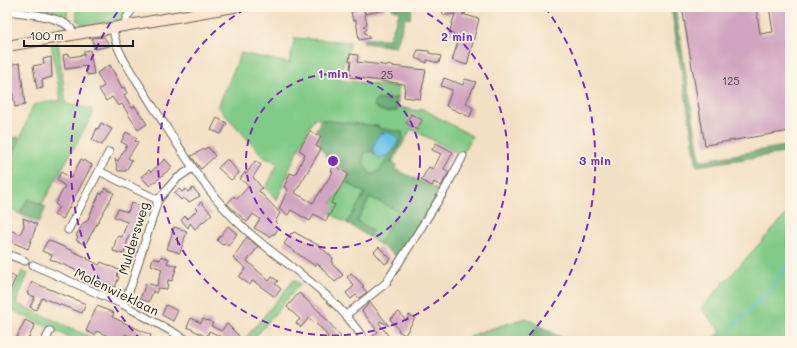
<svg xmlns="http://www.w3.org/2000/svg" width="797" height="348" viewBox="0 0 797 348" font-family="Mali,sans-serif">
<style>
.green{fill:#81ca87;stroke:#4e7352}
.forest{fill:#68ae74;stroke:#426548;fill-rule:evenodd}
.water{fill:#6bc1e8;stroke:#446e82}
.lines{fill:none;stroke-linecap:round;stroke-linejoin:round}
.stream{stroke:#6bc1e8;stroke-width:2}
.building{fill:#d0a4c0}
.minor-casing{stroke:#676056;stroke-width:9}
.secondary-casing{stroke:#676056;stroke-width:12}
.minor{stroke:#fff;stroke-width:7}
.secondary{stroke:#fbe5cf;stroke-width:10}
.ring{fill:none;stroke:#7b2cbf;stroke-width:2;stroke-dasharray:7 5}
.labels{text-anchor:middle;dominant-baseline:central;stroke-width:3.5;stroke-linejoin:round;paint-order:stroke}
.number-label{font-size:11px;fill:#493e45}
.street-label{font-size:13px;fill:#1c1c1c;stroke:#fcf5e5}
.centre{fill:#7b2cbf;stroke:#fcf5e5;stroke-width:2}
.ring-label{font-size:12px;text-anchor:middle;font-weight:bold;fill:#7b2cbf;stroke:#fcf5e5;stroke-width:3.5;stroke-linejoin:round;paint-order:stroke}
</style>
<rect width="100%" height="100%" fill="#fcf5e5"/>
<filter id="ink" filterUnits="userSpaceOnUse"><feTurbulence type="fractalNoise" baseFrequency=".025" numOctaves="2"/><feDisplacementMap in="SourceGraphic" scale="8" xChannelSelector="R" yChannelSelector="G"/><feConvolveMatrix kernelMatrix="1 2 1 2 8 2 1 2 1" color-interpolation-filters="sRGB"/></filter>
<filter id="wash" filterUnits="userSpaceOnUse"><feTurbulence type="fractalNoise" baseFrequency=".012" numOctaves="4" result="noise"/><feDisplacementMap in="SourceGraphic" scale="16" xChannelSelector="R" yChannelSelector="G"/><feGaussianBlur stdDeviation="0.9" result="paint"/><feColorMatrix in="noise" values="0 0 0 0 0 0 0 0 0 0 0 0 0 0 0 0 0 1.4 0 .05"/><feComposite in="paint" operator="in"/></filter>
<g filter="url(#wash)">
<rect width="100%" height="100%" fill="#f3dfc3"/>
<!-- green -->
<g class="green">
<path d="M7 7H68L67 18 7 9Z"/>
<path d="M75 7H130L118 22C104 25 89 32 77 20Z"/>
<path d="M295 38 351 42 338 80 398 87V98L377 100 374 106 381 111H397L398 107 419 111 421 108 472 136 462 155 411 129 392 163 390 162 403 138 314 118 296 154 277 200 266 188 278 163 265 158 218 107 241 53 289 63Z"/>
<path d="M58 43 66 104 91 109 93 114 42 204 28 199 20 214 7 208V183L14 169 9 167 33 105 61 100 51 44Z"/>
<path d="M373 151 374 155 386 156 392 151C389 160 380 172 370 175L363 163 364 153Z"/>
<path d="M346 182 365 193 347 223 326 211Z"/>
<path d="M370 197 399 211 379 244 369 237 372 230 357 221Z"/>
<path d="M790 210V335L785 341H711L721 332 701 308Z"/>
<path d="M22 271 28 274 16 303 99 341H77L12 310 7 321V299L10 300Z"/>
<path d="M294 280 300 284 252 341H243Z"/>
<path d="M526 318 538 325 530 341H464L477 333Z"/>
</g>
<!-- forest -->
<g class="forest">
<path d="M392 7H412L410 19 405 18 396 47 363 43 364 39H389L400 11 392 9Z"/>
<path d="M671 7H675L700 161 790 145V152L697 166Z"/>
<path d="M398 98 397 111 386 112 374 106V102L377 100Z"/>
<path d="M321 120 379 126 378 128 402 132 403 138 390 162 397 165 395 169 443 192 399 258 379 244 398 211 370 197 357 221 372 230 369 237 347 223 365 193 346 182 350 173 328 160 319 143 321 137 316 130ZM373 146 395 148C387 157 383 171 371 175L363 163 364 153 373 151Z"/>
<path d="M19 137 9 167 15 169 7 183V139Z"/>
<path d="M28 199 46 207 39 223 20 214Z"/>
<path d="M538 325 568 341H530Z"/>
</g>
<!-- water -->
<path class="water" d="M387 132 396 136 398 140C396 150 388 158 378 158 370 151 374 141 380 134Z"/>
<g class="lines">
<!-- stream -->
<g class="stream">
<path d="M732 326 766 294 790 263"/>
<path d="M552 336 562 341"/>
<path d="M712 341 721 334"/>
</g>
</g>
<g id="blocks">
<!-- building -->
<g class="building">
<path d="M364 7H385V10L365 14Z"/>
<path d="M442 7H451L466 13 462 14 479 19 467 65 452 60 460 36 449 33 455 14 443 15Z"/>
<path d="M682 7H756L760 34 773 32 769 7H790V131L705 145Z"/>
<path d="M364 10 367 24 364 26 367 29 364 32 370 38 359 40 356 20 353 21 351 12Z"/>
<path d="M104 37 110 46 94 49 92 38Z"/>
<path d="M90 50 94 74 87 75 86 66 65 69 63 55 69 54 70 57 84 55V51Z"/>
<path d="M418 50 429 51V53L441 56 439 63 427 60V63L415 58Z"/>
<path d="M350 54 358 55 357 62 426 70 420 99 404 97 405 84 349 77 351 61H349Z"/>
<path d="M51 57 52 77 42 80 43 88 37 89 33 66 44 64 43 59Z"/>
<path d="M20 63 25 105 15 107 8 65Z"/>
<path d="M110 65 122 88 124 87 127 93 124 95 132 108 135 106 147 124 138 130 122 104 118 106 112 97 106 101 99 89 104 86 97 73Z"/>
<path d="M444 78 463 85 465 79 476 82 466 103 473 108 470 117 446 106 452 90 441 86Z"/>
<path d="M411 114 422 120 417 130 406 123Z"/>
<path d="M217 118 227 123 221 134 211 130Z"/>
<path d="M101 123 112 129 102 145 92 140 97 128 98 129Z"/>
<path d="M310 131 321 137 316 146 321 149 295 193 313 203 333 172 331 171 334 165 348 174 331 203 335 205 326 221 314 214 310 221 291 210 288 215 279 209 288 189 284 187 290 173 295 175 305 154 299 150Z"/>
<path d="M126 132 137 138 135 141 138 142 128 158 132 160 126 171H118L115 159 118 161 127 145 121 142Z"/>
<path d="M436 143 453 152 444 169 449 172 441 186 434 182 432 186 421 180 429 167 433 169 441 154 432 150Z"/>
<path d="M208 147 215 156 201 169 191 156Z"/>
<path d="M81 159 92 165 63 219 54 215 59 207 55 204 65 186 57 180 61 172 71 178Z"/>
<path d="M165 159 172 167 150 186 141 177 149 170 151 172Z"/>
<path d="M226 160H228L239 173 231 180 218 168Z"/>
<path d="M255 161 261 165 253 177 262 188 259 191 280 213 275 222 279 226 275 234H272L270 237 254 228 260 219 253 214 247 222 227 204 234 196 237 199 248 187V185L240 179 245 172 246 174Z"/>
<path d="M105 188 114 193 85 245 76 240 78 237 76 236 83 223 87 221 100 193 102 194Z"/>
<path d="M193 188 200 196 189 202 183 198 181 200 174 193 179 189 182 192 186 189 188 192Z"/>
<path d="M201 202 212 214 195 229 190 223 188 228 181 220 185 216 188 219 197 210 195 208Z"/>
<path d="M131 203 143 206 133 237 129 235 124 254 113 251 117 236 122 237 127 222 114 217 118 209 128 212Z"/>
<path d="M23 218 37 224 28 249 7 240V229L20 234 24 226Z"/>
<path d="M228 226 237 234 228 246 224 243 222 245 217 240Z"/>
<path d="M174 227 187 231 180 253 167 249Z"/>
<path d="M294 232 318 245 333 258 332 264 343 275 335 282 317 263 315 266 284 244 291 233 292 234Z"/>
<path d="M247 237 258 247 247 261 269 281 272 277 278 281 275 284 281 289 275 297 256 283 252 281 250 285 239 277 246 268 233 258Z"/>
<path d="M48 240 88 258 87 259 99 265 101 262 119 270 117 276 119 277 115 287 50 259 52 255 42 251Z"/>
<path d="M379 247 391 259 385 264 374 252Z"/>
<path d="M161 256 169 259 167 263 177 266 172 281 168 280 167 289 158 288 156 293 153 291 149 302 140 299 146 283 157 286 162 269 151 265 153 258 160 260Z"/>
<path d="M7 273 16 277 7 297Z"/>
<path d="M351 273 364 286 362 287 367 292 359 298 356 295 351 299 346 293 354 286 347 277Z"/>
<path d="M32 282 86 304 82 313 42 298 36 310 30 307 35 297 27 294Z"/>
<path d="M299 293 320 312 341 337 336 341H323L328 337 322 329 309 318 301 327 296 323 300 319 287 307Z"/>
<path d="M370 302 389 326 380 321 379 323 392 341H376L373 336 378 332 362 311Z"/>
<path d="M166 305 178 311 173 321 162 315Z"/>
<path d="M97 306 114 313 112 317 151 335 149 341H134L135 338 125 334 121 341 96 331 95 335 86 331Z"/>
<path d="M399 312 406 321 409 315 415 318 405 335 398 331 399 330 390 319Z"/>
<path d="M191 318 201 323 203 319 207 321 208 320 213 323 211 326 221 331 227 324 241 338 238 341H226L220 336 209 331 207 337 187 327Z"/>
<path d="M25 320 35 325 27 341H15Z"/>
</g>
</g>
</g>
<g filter="url(#ink)">
<use href="#blocks" fill-opacity="0" stroke="#676056" stroke-width="1"/>
<g class="lines">
<!-- minor casing -->
<g class="minor-casing">
<g id="minor">
<path d="M7 11C25 14 68 15 74 34"/>
<path d="M124 25 127 17 134 7"/>
<path d="M113 28C115 53 136 78 149 100 179 146 205 193 246 230 290 269 333 291 365 341"/>
<path d="M99 171 158 200"/>
<path d="M68 230 109 152"/>
<path d="M7 254 25 261"/>
<path d="M33 265 122 304 189 341"/>
<path d="M122 304 131 286 158 200 175 180 192 168"/>
<path d="M346 315 386 283 443 193 463 156"/>
<path d="M45 341 50 331"/>
</g>
</g>
<!-- secondary casing -->
<g class="secondary-casing">
<path id="secondary" d="M7 46 234 7"/>
</g>
<!-- minor -->
<use href="#minor" class="minor"/>
<!-- secondary -->
<use href="#secondary" class="secondary"/>
</g>
</g>
<!-- distance rings -->
<g class="ring">
<circle cx="333" cy="161" r="87"/>
<path d="M417 7A175 175 0 1 1 249 7"/>
<path d="M141 340A262 262 0 0 1 121 7M545 7A262 262 0 0 1 525 340"/>
</g>
<g class="labels">
<!-- number labels -->
<g class="number-label">
<text x="387" y="74">25</text>
<text x="731" y="80">125</text>
<text x="177" y="240">1</text>
</g>
<!-- street labels -->
<g class="street-label">
<text transform="translate(133 238) rotate(-73)">Muldersweg</text>
<text transform="translate(117 291) rotate(26)">Molenwieklaan</text>
</g>
</g>
<circle cx="333" cy="161" r="6" class="centre"/>
<g class="ring-label">
<text x="457" y="41">2 min</text>
<text x="333" y="78">1 min</text>
<text x="595" y="165">3 min</text>
</g>
<!-- margin -->
<rect width="797" height="348" fill="none" stroke="#fcf5e5" stroke-width="24"/>
<!-- scale -->
<path d="M24 40v6h109v-6" fill="none" stroke="#1c1c1c" stroke-width="2"/>
<text x="30" y="40" font-size="12" fill="#1c1c1c" stroke="#fcf5e5" stroke-width="3" paint-order="stroke">100 m</text>
</svg>
